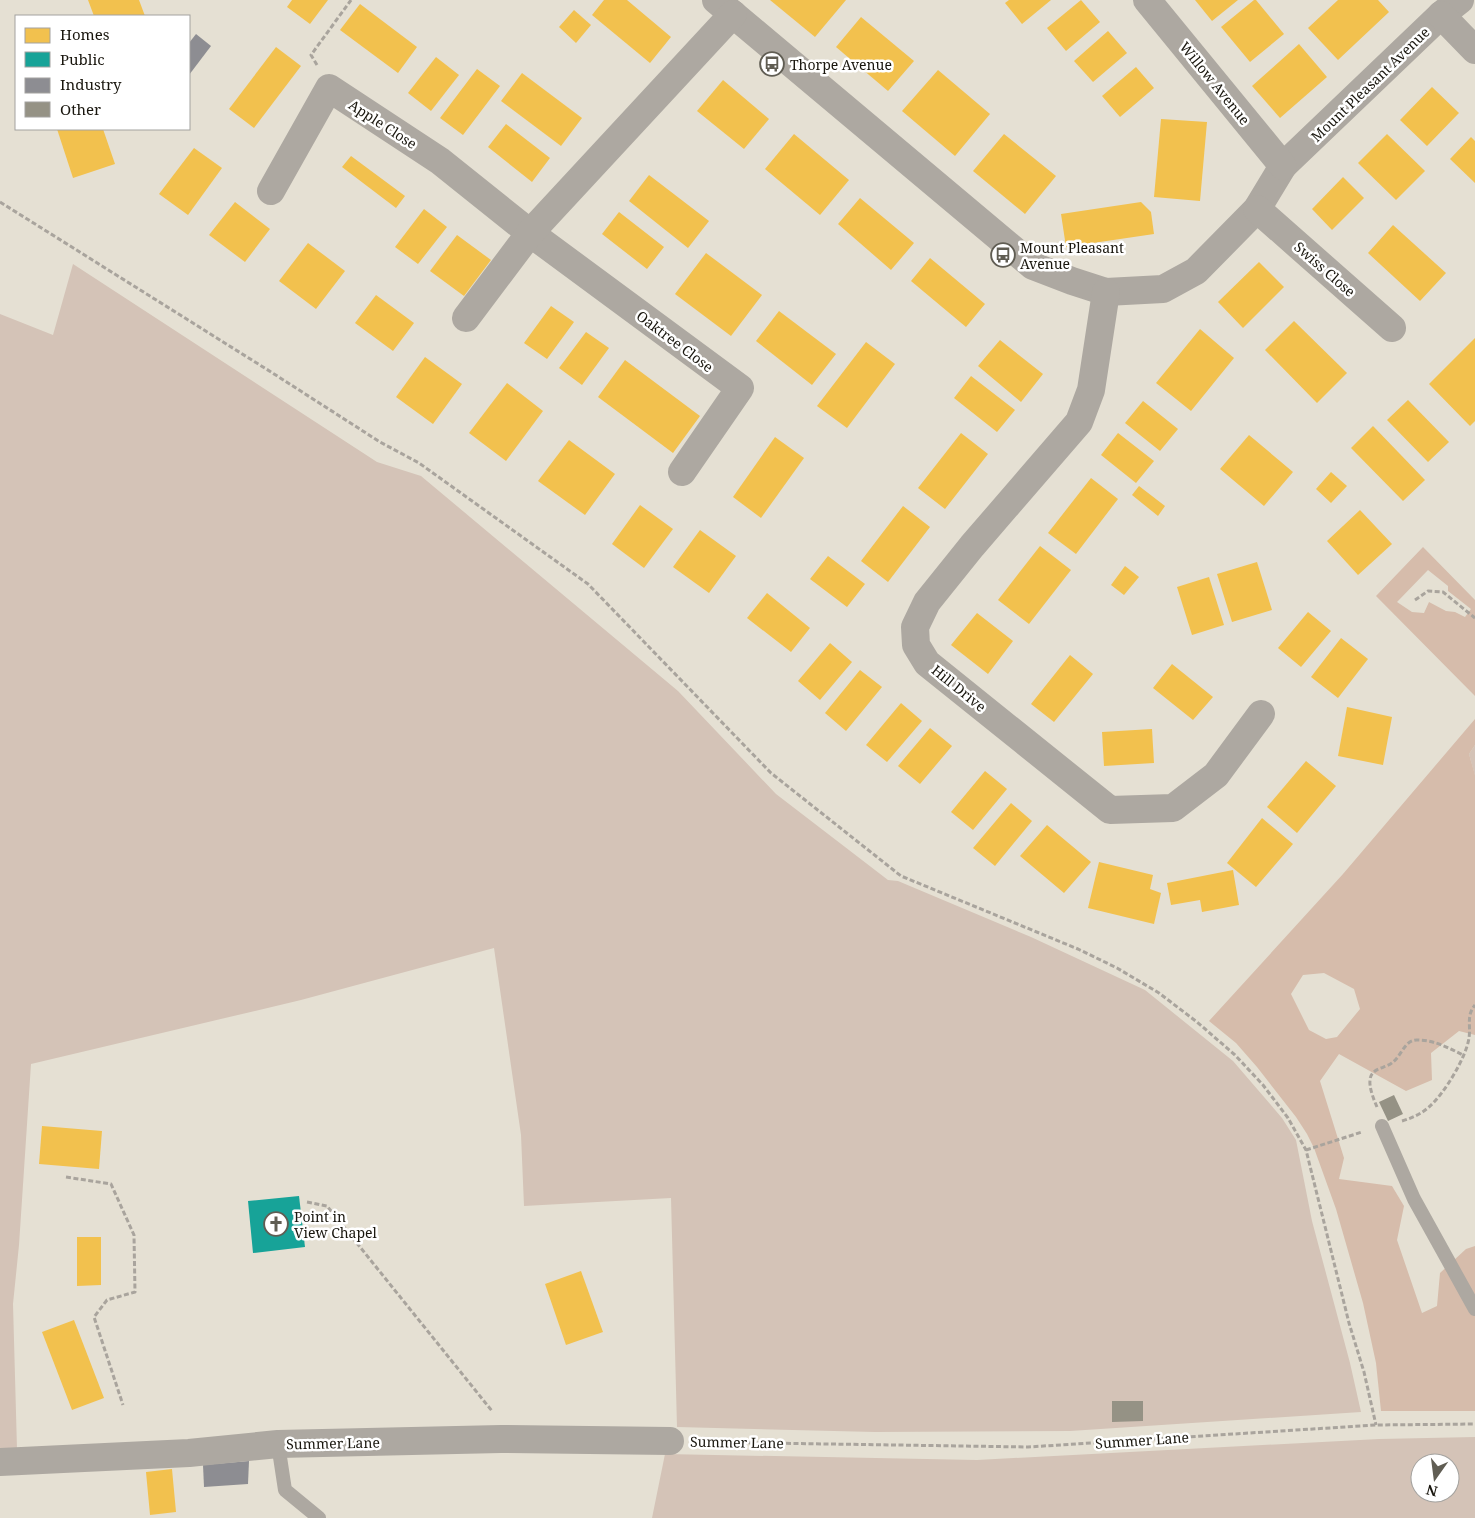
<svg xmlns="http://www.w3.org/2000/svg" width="1475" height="1518" viewBox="0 0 1475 1518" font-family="'Noto Serif',serif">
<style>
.green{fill:#d4c3b7;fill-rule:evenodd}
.forest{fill:#d6bcab;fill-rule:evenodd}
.homes{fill:#f2c14e}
.public{fill:#17a398}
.industry{fill:#8d8d92}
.building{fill:#959285}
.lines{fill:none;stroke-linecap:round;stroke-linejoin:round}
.path{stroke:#a9a49d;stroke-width:3;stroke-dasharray:5 2.5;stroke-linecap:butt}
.lane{stroke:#ada8a1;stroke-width:14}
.street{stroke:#ada8a1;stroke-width:28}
.labels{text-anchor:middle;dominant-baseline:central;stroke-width:5;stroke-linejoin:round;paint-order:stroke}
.poi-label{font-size:14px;fill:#19160e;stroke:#fff;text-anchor:start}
.street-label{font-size:14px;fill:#19160e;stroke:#fff}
</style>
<rect width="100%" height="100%" fill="#e5e0d3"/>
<!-- green -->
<g class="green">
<path d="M73 264 377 462 421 476 678 691 776 794 888 880 898 881 1031 937 1145 990 1233 1061 1282 1118 1296 1140 1312 1221 1350 1363 1361 1412 1070 1431 875 1432 677 1427 671 1198 524 1206 521 1135 494 948 301 1000 31 1064 19 1245 13 1304 17 1449 0 1450V314L53 335Z"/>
<path d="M1475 745V776L1469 754Z"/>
<path d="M1475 1437V1518H652L665 1454 977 1460 1379 1439ZM1420 1463H1450V1493H1420Z"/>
</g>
<!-- forest -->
<g class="forest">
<path d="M1423 547 1475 600V696L1376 596ZM1428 570 1448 586V591L1471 609 1465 617 1455 612 1446 611 1429 602 1424 613 1412 612 1397 602Z"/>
<path d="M1475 719V745L1469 754 1475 775V1035L1459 1031 1431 1053 1432 1080 1406 1091 1339 1054 1320 1081 1344 1158 1339 1179 1392 1186 1404 1206 1397 1240 1422 1313 1437 1306 1440 1273 1466 1249 1475 1246V1411H1381L1376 1363 1363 1303 1336 1209 1314 1148 1307 1134 1296 1117 1257 1067 1236 1043 1209 1021 1343 874ZM1324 973 1354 989 1360 1009 1337 1037 1326 1039 1309 1030 1291 994 1303 975Z"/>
</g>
<!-- homes -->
<g class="homes">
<path d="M88 0H139L145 16H94Z"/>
<path d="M292 0H328L310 24 287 7Z"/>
<path d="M604 0H627L671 37 650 63 592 15Z"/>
<path d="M770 0H846L815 37Z"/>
<path d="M1009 0H1051L1022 24 1005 3Z"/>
<path d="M1081 0 1100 22 1066 51 1047 28Z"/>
<path d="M1195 0H1238L1212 21Z"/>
<path d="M1254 0H1256L1284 34 1250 62 1221 27Z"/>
<path d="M1338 0H1378L1389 12 1338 60 1308 28Z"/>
<path d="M360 4 417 47 398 73 340 30Z"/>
<path d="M574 10 591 25 576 43 559 27Z"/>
<path d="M861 17 914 61 888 91 836 47Z"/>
<path d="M1108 31 1127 53 1093 82 1074 61Z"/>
<path d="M1299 44 1327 77 1280 118 1252 86Z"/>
<path d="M276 47 301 66 254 128 229 109Z"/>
<path d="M436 57 459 75 431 111 408 93Z"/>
<path d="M1136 67 1154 88 1120 117 1102 96Z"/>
<path d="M477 69 500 86 463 135 440 118Z"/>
<path d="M938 70 990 114 955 156 902 111Z"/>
<path d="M522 73 582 118 561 146 501 101Z"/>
<path d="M723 80 769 119 744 149 697 111Z"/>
<path d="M1432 87 1459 113 1427 146 1400 120Z"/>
<path d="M1161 119 1207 122 1200 201 1154 197Z"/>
<path d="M506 124 550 158 532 182 488 147Z"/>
<path d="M57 129H103L115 164 73 178Z"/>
<path d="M794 134 849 180 820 215 765 169Z"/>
<path d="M1004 134 1056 176 1025 214 973 171Z"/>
<path d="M1387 134 1425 171 1396 200 1358 163Z"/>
<path d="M1471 137 1475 141V183L1450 159Z"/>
<path d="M194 148 222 168 188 215 159 194Z"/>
<path d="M351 156 405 196 396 208 342 167Z"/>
<path d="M649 175 709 221 688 248 629 201Z"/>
<path d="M1343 177 1364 198 1332 230 1312 209Z"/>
<path d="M860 198 914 243 891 270 838 224Z"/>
<path d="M235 202 270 229 245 262 209 235Z"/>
<path d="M1141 202 1151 212 1154 234 1066 247 1061 214Z"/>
<path d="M424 209 447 227 418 264 395 247Z"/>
<path d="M619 212 664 247 647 269 602 234Z"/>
<path d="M1393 225 1446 273 1420 301 1368 253Z"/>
<path d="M457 235 491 260 464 296 430 271Z"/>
<path d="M308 243 345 271 316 309 279 281Z"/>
<path d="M706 253 762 295 731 336 675 294Z"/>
<path d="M930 258 985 304 966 327 911 281Z"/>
<path d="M1259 262 1284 287 1243 328 1218 302Z"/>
<path d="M376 295 414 323 393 351 355 323Z"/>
<path d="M551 306 574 322 547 359 524 343Z"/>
<path d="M779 311 836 354 812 385 756 341Z"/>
<path d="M1294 321 1347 373 1317 403 1265 350Z"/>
<path d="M1200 329 1234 358 1191 411 1156 383Z"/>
<path d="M586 332 609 348 582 385 559 368Z"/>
<path d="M1475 338V421L1470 426 1429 384Z"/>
<path d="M1000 340 1043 374 1021 402 978 366Z"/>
<path d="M866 342 895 364 847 428 817 406Z"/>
<path d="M425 357 462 384 433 424 396 397Z"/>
<path d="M625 360 700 416 673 453 598 397Z"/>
<path d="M971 376 1015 410 997 432 954 398Z"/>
<path d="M507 383 543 411 506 461 469 433Z"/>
<path d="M1408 400 1449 442 1428 462 1387 420Z"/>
<path d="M1143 401 1178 429 1160 451 1125 423Z"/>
<path d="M1373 426 1425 480 1403 501 1351 448Z"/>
<path d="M961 433 988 454 945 509 918 488Z"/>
<path d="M1118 433 1154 461 1136 483 1101 455Z"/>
<path d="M1249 435 1293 472 1264 506 1220 469Z"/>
<path d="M775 437 804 458 761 518 733 497Z"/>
<path d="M569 440 615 474 585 515 538 481Z"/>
<path d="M1331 472 1347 486 1331 503 1316 489Z"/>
<path d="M1091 478 1118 499 1076 554 1048 533Z"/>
<path d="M1139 486 1165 506 1158 516 1132 495Z"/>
<path d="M640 505 673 529 644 568 612 544Z"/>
<path d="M903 506 930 527 888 582 861 561Z"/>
<path d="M1360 510 1392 544 1358 575 1327 541Z"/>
<path d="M700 530 736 556 709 593 673 567Z"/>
<path d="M1040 546 1071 570 1029 624 998 600Z"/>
<path d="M828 556 865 584 847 607 810 579Z"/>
<path d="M1257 562 1272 610 1232 622 1217 574Z"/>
<path d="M1125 566 1139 577 1124 595 1111 585Z"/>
<path d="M1209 577 1224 625 1192 635 1177 587Z"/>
<path d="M767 593 810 628 791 652 747 618Z"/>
<path d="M1308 612 1331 631 1301 667 1278 648Z"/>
<path d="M977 613 1013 641 988 674 951 645Z"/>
<path d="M1341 638 1368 659 1338 698 1311 677Z"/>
<path d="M830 643 852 662 820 700 798 681Z"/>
<path d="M1070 655 1093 674 1054 722 1031 704Z"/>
<path d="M1172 664 1213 697 1193 720 1153 688Z"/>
<path d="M860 670 882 687 846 731 825 713Z"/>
<path d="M901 703 922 721 887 762 866 745Z"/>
<path d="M1347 707 1392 717 1383 765 1338 756Z"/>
<path d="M930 728 952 746 920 784 898 766Z"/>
<path d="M1152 729 1154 763 1104 766 1102 732Z"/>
<path d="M1306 761 1336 786 1297 833 1267 807Z"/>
<path d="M985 771 1007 789 973 830 951 812Z"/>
<path d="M1011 803 1032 821 995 866 973 848Z"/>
<path d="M1262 818 1293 844 1256 887 1227 863Z"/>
<path d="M1047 825 1091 862 1064 893 1020 856Z"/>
<path d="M1099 862 1153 875 1150 889 1161 893 1154 924 1088 908Z"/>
<path d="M1233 870 1239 905 1202 912 1200 900 1171 905 1167 883Z"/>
<path d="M42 1126 102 1131 99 1169 39 1164Z"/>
<path d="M77 1237H101V1285L77 1286Z"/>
<path d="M581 1271 603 1332 566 1345 545 1284Z"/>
<path d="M74 1320 104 1398 72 1410 42 1332Z"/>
<path d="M172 1469 176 1512 150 1515 146 1472Z"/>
</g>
<!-- public -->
<path class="public" d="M299 1196 305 1247 253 1253 248 1201Z"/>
<!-- industry -->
<g class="industry">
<path d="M196 34 211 46 189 75V43Z"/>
<path d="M249 1461 248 1484 204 1487 203 1465Z"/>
</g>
<!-- building -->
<g class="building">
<path d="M1394 1095 1403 1114 1388 1121 1379 1102Z"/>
<path d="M1112 1401H1143V1421L1112 1422Z"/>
</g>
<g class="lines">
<!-- path -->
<g class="path">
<path d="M317 65 311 55 351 0"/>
<path d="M0 202 271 372 380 442 419 463 588 584 771 773 901 876 1078 949 1117 968 1159 993 1197 1022 1235 1055 1263 1085 1288 1118 1306 1150 1349 1323 1364 1372 1376 1425"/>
<path d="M1415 600 1428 591 1443 592 1475 618"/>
<path d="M1377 1107C1374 1100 1369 1088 1370 1080 1371 1067 1386 1069 1393 1062 1402 1055 1405 1039 1418 1040 1434 1040 1449 1048 1463 1055"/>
<path d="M1402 1121C1412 1118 1421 1114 1429 1107 1444 1094 1466 1058 1469 1038 1471 1025 1466 1016 1475 1005"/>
<path d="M1306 1150 1362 1132"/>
<path d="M66 1177 111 1184 134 1235 135 1292 107 1300 94 1317 123 1405"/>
<path d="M307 1202 327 1206 492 1411"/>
<path d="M696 1442 1028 1447 1376 1425 1475 1424"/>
</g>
<!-- lane -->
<g class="lane">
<path d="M1382 1126 1414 1199 1475 1309"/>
<path d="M278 1444 285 1490 319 1518"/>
</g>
<!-- street -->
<g class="street">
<path d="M716 0 1033 266 1072 281 1106 292 1163 289 1196 271 1257 209 1283 166 1441 15 1460 0"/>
<path d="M1147 0 1283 166"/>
<path d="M1441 15 1475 50"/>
<path d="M271 191 329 88 440 161 530 233 740 388 682 472"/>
<path d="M1257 209 1392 328"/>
<path d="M1106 292 1091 390 1079 422 972 546 927 602 915 627 916 645 927 663 1110 810 1173 808 1216 775 1261 714"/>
<path d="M466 318 530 233 733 14"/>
<path d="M0 1462 189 1453 278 1444 501 1439 670 1441"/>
</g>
</g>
<!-- icons -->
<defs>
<g id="bus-ring" transform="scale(1.25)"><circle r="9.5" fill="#fff" stroke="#605d53" stroke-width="1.5"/><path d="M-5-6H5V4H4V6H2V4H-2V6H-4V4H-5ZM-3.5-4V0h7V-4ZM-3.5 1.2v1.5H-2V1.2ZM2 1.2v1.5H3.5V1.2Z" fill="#605d53"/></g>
<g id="church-ring" transform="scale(1.25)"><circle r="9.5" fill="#fff" stroke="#605d53" stroke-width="1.5"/><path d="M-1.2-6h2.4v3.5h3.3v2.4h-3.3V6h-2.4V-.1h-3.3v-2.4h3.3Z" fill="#605d53"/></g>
</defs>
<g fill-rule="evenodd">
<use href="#bus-ring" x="772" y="64"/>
<use href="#bus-ring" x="1003" y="255"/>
<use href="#church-ring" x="276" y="1224"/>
</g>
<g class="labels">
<!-- poi labels -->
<g class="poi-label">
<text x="790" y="64">Thorpe Avenue</text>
<text x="1020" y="247">Mount Pleasant<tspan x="1020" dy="16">Avenue</tspan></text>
<text x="294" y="1216">Point in<tspan x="294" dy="16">View Chapel</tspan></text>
</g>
<!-- street labels -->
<g class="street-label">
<text transform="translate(1215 83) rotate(51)">Willow Avenue</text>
<text transform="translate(1370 84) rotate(-44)">Mount Pleasant Avenue</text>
<text transform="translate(383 124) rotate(33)">Apple Close</text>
<text transform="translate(1325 269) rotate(41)">Swiss Close</text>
<text transform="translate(675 341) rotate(37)">Oaktree Close</text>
<text transform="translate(959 688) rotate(39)">Hill Drive</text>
<text transform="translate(1142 1440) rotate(-4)">Summer Lane</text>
<text transform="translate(737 1442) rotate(1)">Summer Lane</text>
<text transform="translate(333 1443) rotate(-1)">Summer Lane</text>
</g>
</g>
<!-- legend -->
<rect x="15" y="15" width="175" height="115" fill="#ffffff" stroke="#a3a29f"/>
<rect x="25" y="28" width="25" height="15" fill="#f2c14e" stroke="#a3a29f"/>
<text x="60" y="40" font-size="15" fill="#19160e">Homes</text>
<rect x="25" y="52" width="25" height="15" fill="#17a398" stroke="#a3a29f"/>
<text x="60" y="65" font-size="15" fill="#19160e">Public</text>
<rect x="25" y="78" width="25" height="15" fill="#8d8d92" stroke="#a3a29f"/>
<text x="60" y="90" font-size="15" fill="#19160e">Industry</text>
<rect x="25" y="102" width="25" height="15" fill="#959285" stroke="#a3a29f"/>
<text x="60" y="115" font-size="15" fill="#19160e">Other</text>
<!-- north arrow -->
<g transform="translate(1435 1478) rotate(194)"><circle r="24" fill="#ffffff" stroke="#a3a29f"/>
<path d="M0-4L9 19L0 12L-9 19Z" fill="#605d53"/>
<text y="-8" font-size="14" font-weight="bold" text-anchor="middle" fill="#19160e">N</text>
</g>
</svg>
